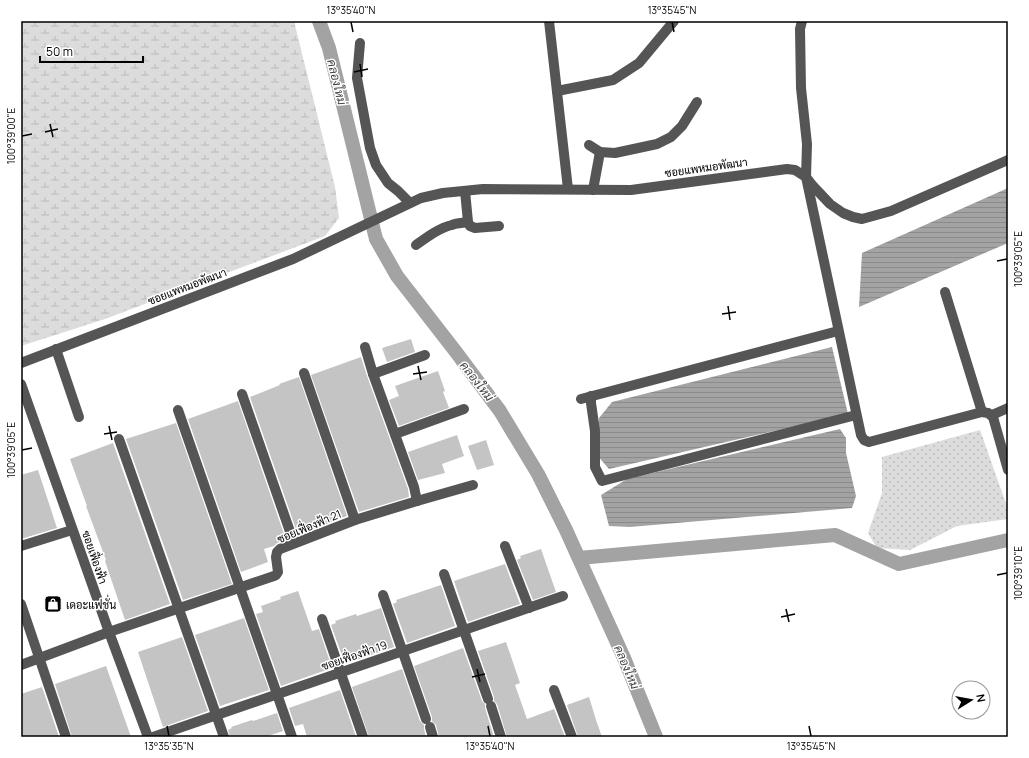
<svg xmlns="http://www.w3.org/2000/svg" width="1029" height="758" viewBox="0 0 1029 758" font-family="Manrope,Sarabun,sans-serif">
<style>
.grass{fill:url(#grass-dots)}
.wetland{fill:url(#wetland-marsh)}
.water{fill:url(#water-rules)}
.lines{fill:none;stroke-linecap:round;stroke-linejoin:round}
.canal{stroke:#a3a3a3;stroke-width:14}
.building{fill:#c4c4c4}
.minor{stroke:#555;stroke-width:10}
.ticks{fill:none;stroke:#000;stroke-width:1.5}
.labels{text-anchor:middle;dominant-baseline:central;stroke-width:3;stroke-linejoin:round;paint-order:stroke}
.street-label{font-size:11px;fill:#000;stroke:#fff}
.poi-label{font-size:11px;fill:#000;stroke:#fff;text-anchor:start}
.water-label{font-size:12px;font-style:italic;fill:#444;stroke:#fff}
.neatline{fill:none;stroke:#000;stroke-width:1.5}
.ticks-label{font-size:10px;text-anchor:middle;fill:#000}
</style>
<defs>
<pattern id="grass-dots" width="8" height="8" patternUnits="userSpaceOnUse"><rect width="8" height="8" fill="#dcdcdc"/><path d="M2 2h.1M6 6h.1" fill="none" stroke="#bbb" stroke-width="1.8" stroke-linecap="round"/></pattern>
<pattern id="wetland-marsh" width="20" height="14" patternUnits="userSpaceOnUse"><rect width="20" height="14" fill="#dcdcdc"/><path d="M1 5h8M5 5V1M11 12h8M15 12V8" fill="none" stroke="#bbb"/></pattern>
<pattern id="water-rules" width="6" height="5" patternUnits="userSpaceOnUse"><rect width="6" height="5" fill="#a3a3a3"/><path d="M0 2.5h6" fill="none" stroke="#8b8b8b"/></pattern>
</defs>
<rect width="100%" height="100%" fill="#fff"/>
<!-- grass -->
<path class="grass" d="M980 430 1008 509V519L957 526 910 550 877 548 868 533 882 493V457Z"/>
<!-- wetland -->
<path class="wetland" d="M21 21H294L335 187 339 218 325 236 105 319 21 346Z"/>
<!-- water -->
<g class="water">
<path d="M1008 188V243L859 307 862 253Z"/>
<path d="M832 347 848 414 609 469 596 454 599 418 612 402Z"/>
<path d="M840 429 846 438V453L856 496 852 508 630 527 609 526 601 495 627 479Z"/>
</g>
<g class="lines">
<!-- canal -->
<g class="canal">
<path d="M319 21 329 48 376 239 397 276 456 352 500 411 538 474 566 530 624 658 656 737"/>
<path d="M579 558 835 535 899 564 1008 540"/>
</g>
</g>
<!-- building -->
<g class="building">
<path d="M411 339 415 352 387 362 382 348Z"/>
<path d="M361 357 367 376 408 489 409 497 359 512 311 375Z"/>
<path d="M438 371 445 391 443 392 449 408 399 426 389 400 399 396 395 386Z"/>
<path d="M299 377 347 516 298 535 250 397 280 385 279 384Z"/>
<path d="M238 401 286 540 277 543 274 546 264 549 268 562 241 572 188 419Z"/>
<path d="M176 423 232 584 183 600 126 439Z"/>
<path d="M457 435 464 456 442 464 445 473 418 480 408 452Z"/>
<path d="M486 440 494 465 477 470 468 446Z"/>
<path d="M113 443 170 604 125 620 105 561 106 560 86 506H87L70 459Z"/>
<path d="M38 470 57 528 21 539V475Z"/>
<path d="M541 549 556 592 533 600 517 560 521 558 520 556Z"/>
<path d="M505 564 520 604 468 622 454 581Z"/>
<path d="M441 585 455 626 407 643 393 604 397 602 396 600Z"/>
<path d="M298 591 312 631 319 629 332 668 281 686 256 614 263 612 261 606 281 599 280 597Z"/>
<path d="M381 608 394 647 345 664 331 625 336 623 335 621 356 614 357 616Z"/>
<path d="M244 618 269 690 220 706 195 635Z"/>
<path d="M182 637 208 711 163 727 138 652Z"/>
<path d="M506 642 520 683 515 685 527 719 554 709 565 737H507L497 704 494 701V697L478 651Z"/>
<path d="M463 648 482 701 485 704V708L494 737H439L436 725 432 721V717L414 666Z"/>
<path d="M106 666 131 737H72L55 684Z"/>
<path d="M402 669 420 721 424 725V729L426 737H369L352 687Z"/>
<path d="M42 687 59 737H21V694Z"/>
<path d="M340 690 356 737H307L303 724 295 726 289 708Z"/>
<path d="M589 697 596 720 602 737H578L567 705Z"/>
<path d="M277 713 283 731 265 737H230L228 730 232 728 231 727 252 720 253 721Z"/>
</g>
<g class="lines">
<!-- minor -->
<g class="minor">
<path d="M549 21 568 189"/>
<path d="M802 21 800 29 801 88 807 144 806 177 861 435 864 440 869 442 982 412 988 413 993 417 1008 470"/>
<path d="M360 43 357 78 370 148 376 165 388 183 398 191 410 203"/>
<path d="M557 91 613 80 639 63 674 21"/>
<path d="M589 145 600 152 615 153 657 144 671 137 682 126 697 102"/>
<path d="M593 190 600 152"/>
<path d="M465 191 468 222 470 226 475 228 499 226"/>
<path d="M416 245C427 237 439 228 452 225 457 223 463 223 468 222"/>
<path d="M945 292 982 412"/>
<path d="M365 347 373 374 414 487 417 501"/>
<path d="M56 349 79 417"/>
<path d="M21 363 293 259 421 198 443 193 483 189 631 190 787 169 795 170 806 177 813 186 830 204 843 213 853 217 862 219 891 211 1008 160"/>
<path d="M304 373 355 520"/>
<path d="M373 374 425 355"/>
<path d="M21 384 109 632 148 737"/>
<path d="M242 394 294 543"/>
<path d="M591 396V403L595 431V467L602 481 856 415"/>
<path d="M581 399 838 331"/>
<path d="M178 410 292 737"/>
<path d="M992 415 1008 408"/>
<path d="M395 434 464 409"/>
<path d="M119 439 224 737"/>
<path d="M21 546 72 530"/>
<path d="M505 546 529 608"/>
<path d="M444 574 488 699"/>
<path d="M383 595 426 719"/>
<path d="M21 604 66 737"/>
<path d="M322 619 363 737"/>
<path d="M21 665 109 632 274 576 276 575 278 572 276 557 277 552 280 549 355 520 417 501 473 485"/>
<path d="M554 690 572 737"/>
<path d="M491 706 501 737"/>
<path d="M430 727 433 737"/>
<path d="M153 737 563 596"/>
</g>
</g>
<!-- ticks -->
<path class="ticks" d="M351 22 353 32M672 22 674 32M360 64 362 77M354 72 368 69M50 124 53 137M45 132 58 129M22 136 32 134M997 261 1007 259M728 306 730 320M722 314 736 312M418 366 421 380M413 374 427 372M109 426 112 440M104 434 117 432M22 450 32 448M997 575 1007 573M786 609 789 622M781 617 795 614M477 669 480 682M472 677 485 674M167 726 169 736M488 726 490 736M809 726 811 736"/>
<!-- icons -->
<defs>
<g id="shop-square" transform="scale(0.9)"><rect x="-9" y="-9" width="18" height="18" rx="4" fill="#000" stroke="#fff"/><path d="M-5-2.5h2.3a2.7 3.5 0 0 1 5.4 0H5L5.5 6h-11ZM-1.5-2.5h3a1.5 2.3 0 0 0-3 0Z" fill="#fff"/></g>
</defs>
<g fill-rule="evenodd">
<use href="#shop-square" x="53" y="604"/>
</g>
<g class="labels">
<!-- street labels -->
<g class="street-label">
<text transform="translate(706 167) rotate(-8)">ซอยแพหมอพัฒนา</text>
<text transform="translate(187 286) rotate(-21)">ซอยแพหมอพัฒนา</text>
<text transform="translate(309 526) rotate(-23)">ซอยเฟื่องฟ้า 21</text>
<text transform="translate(95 557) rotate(71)">ซอยเฟื่องฟ้า</text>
<text transform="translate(354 655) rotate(-19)">ซอยเฟื่องฟ้า 19</text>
</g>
<!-- poi labels -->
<g class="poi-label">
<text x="66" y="604">เดอะแฟชั่น</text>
</g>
<!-- water labels -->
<g class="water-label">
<text transform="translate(337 82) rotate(76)">คลองใหม่</text>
<text transform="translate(477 381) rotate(52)">คลองใหม่</text>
<text transform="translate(627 667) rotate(67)">คลองใหม่</text>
</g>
</g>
<!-- border -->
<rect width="1029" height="758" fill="none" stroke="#ffffff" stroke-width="44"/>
<!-- north arrow -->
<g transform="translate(971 700) rotate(79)"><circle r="19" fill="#ffffff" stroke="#999999"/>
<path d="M0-3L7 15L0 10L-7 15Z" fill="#000000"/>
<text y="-6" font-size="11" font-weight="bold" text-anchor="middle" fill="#000000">N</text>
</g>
<!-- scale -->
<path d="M40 56v6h103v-6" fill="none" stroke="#000000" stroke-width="2"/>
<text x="46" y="56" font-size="12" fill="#000000" stroke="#ffffff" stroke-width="3" paint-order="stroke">50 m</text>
<rect x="22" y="22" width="985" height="714" class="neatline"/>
<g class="ticks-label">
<text x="351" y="14">13°35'40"N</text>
<text x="672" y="14">13°35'45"N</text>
<text transform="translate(11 136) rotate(-90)" y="4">100°39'00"E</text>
<text transform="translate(1018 259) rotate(-90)" y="4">100°39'05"E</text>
<text transform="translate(11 450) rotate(-90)" y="4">100°39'05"E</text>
<text transform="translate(1018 573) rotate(-90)" y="4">100°39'10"E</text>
<text x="169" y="750">13°35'35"N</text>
<text x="490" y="750">13°35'40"N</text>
<text x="811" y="750">13°35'45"N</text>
</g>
</svg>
